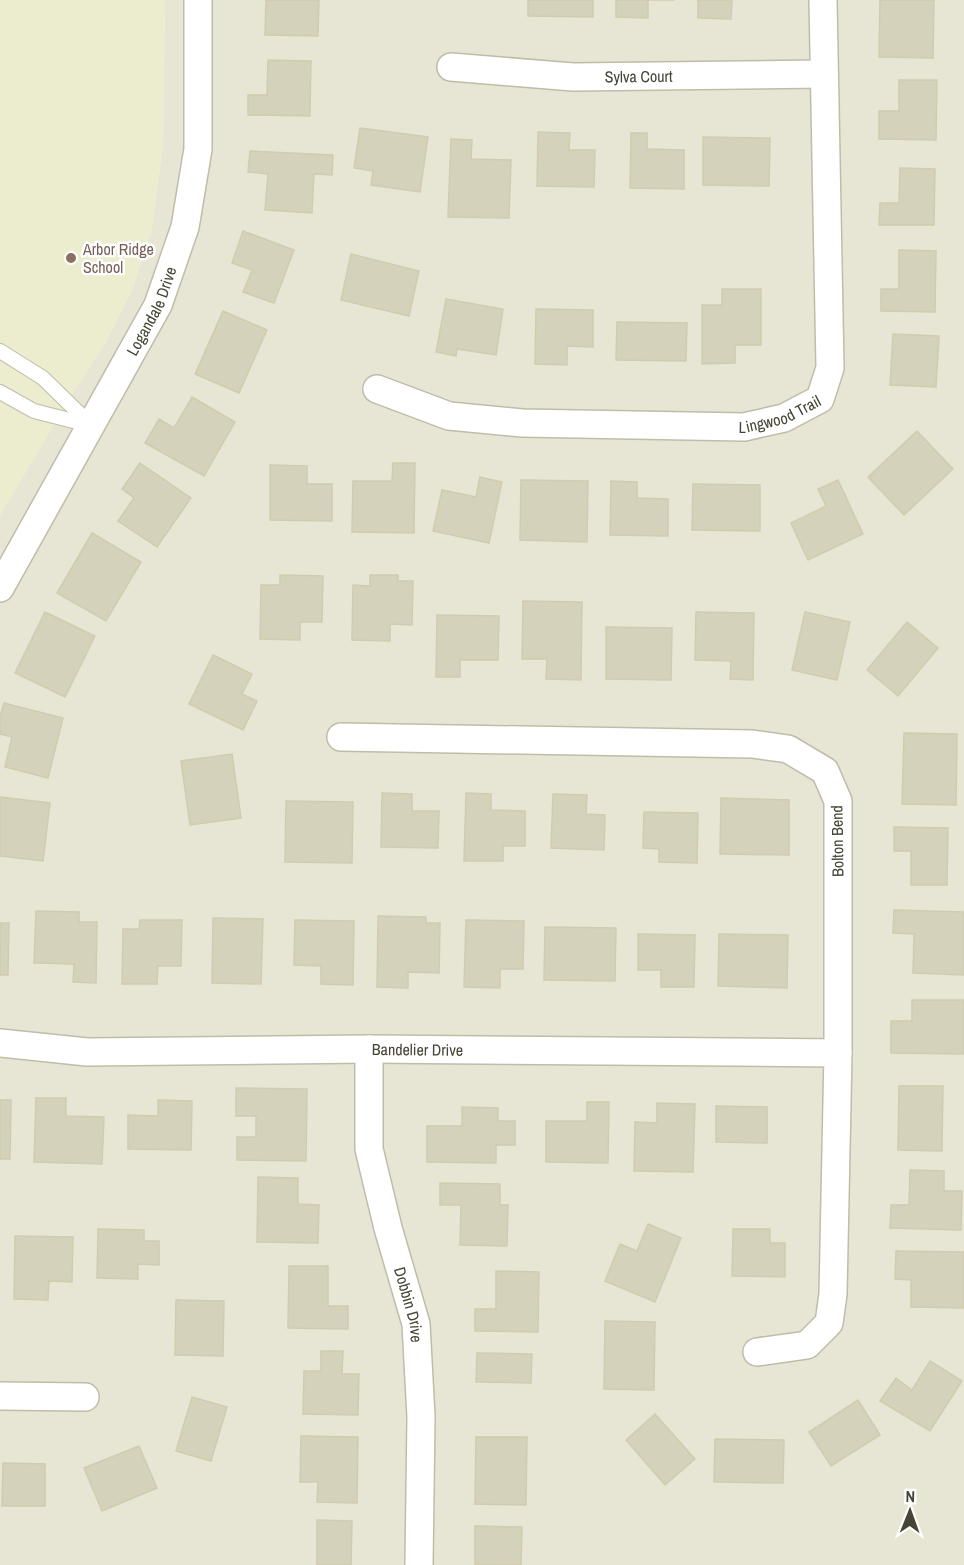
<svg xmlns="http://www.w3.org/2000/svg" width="964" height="1565" viewBox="0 0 964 1565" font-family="'Archivo Narrow',sans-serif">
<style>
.residential{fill:#e7e6d4}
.education{fill:#ececcf}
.building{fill:#d5d2bb;stroke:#d0ccae;stroke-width:1.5}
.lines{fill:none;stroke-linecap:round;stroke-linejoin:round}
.service-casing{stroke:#bfbda8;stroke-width:16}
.minor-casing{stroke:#bfbda8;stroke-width:30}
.service{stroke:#fff;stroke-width:14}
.minor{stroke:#fff;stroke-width:27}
.education-dot{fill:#8d6e63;stroke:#fff;stroke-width:2}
.labels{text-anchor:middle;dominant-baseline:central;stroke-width:5;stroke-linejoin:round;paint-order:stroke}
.street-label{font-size:16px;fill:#464435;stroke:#fff}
.education-label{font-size:16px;fill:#785e54;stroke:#fff;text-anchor:start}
</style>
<rect width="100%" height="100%" fill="#f3f3e6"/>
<!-- residential -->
<path class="residential" d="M165 0H964V1565H0V515L73 393 107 340 133 288 152 227 163 144Z"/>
<!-- education -->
<path class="education" d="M0 0H165L163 144 152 227 133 288 107 340 73 393 0 515Z"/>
<!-- building -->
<g class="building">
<path d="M266 0H319L318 36 265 35Z"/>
<path d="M528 0H593V17L528 16Z"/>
<path d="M616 0H675H648V18L616 17Z"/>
<path d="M698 0H732L731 19 698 18Z"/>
<path d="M880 0H934L933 58 879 57Z"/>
<path d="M268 60 311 61 310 116 248 115V95H267Z"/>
<path d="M899 80H937L936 140 879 139V111H899Z"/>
<path d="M360 128 428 137 420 192 371 185 373 171 354 168Z"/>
<path d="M538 132 570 133 569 150H595L594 187 537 186Z"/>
<path d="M631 133H647V149L684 150V189L630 188Z"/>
<path d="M703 137 770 138 769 186 703 185Z"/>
<path d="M451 139 472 140 471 159 511 160 509 218 448 217Z"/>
<path d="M250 151 333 155 332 175 314 174 312 213 265 210 268 174 248 172Z"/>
<path d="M900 168 935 169 934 225H879L880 203H899Z"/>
<path d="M243 231 294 250 274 303 243 292 252 270 232 263Z"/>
<path d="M899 250 936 251 935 312 881 311V289H899Z"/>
<path d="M351 254 419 271 409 316 341 300Z"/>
<path d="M722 289H761V345H735V363L702 364V305H722Z"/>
<path d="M446 299 503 309 496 355 457 349 456 356 436 352Z"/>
<path d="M536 309 593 310V347L567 346V365L535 364Z"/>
<path d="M223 311 267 330 239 393 195 374Z"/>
<path d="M617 322 687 323 686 361 616 360Z"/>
<path d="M893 334 939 336 936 387 890 385Z"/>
<path d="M192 397 235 422 204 476 145 443 159 419 174 428Z"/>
<path d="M917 431 953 469 904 515 868 477Z"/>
<path d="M140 463 191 498 157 547 118 521 134 498 122 489Z"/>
<path d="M393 463H415L414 533 352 532 353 481H392Z"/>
<path d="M270 465 307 466V484H332V521L270 520Z"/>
<path d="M480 477 502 482 489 543 433 531 442 490 476 497Z"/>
<path d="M521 480 588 481 587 542 520 540Z"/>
<path d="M838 480 863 534 808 560 791 523 826 506 818 489Z"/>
<path d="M611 481 637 482V498L668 499V536L610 535Z"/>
<path d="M693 484 760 485V531L692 530Z"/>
<path d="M92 533 141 562 106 621 57 593Z"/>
<path d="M280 575 323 576 322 622H300V640L260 639 261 585H280Z"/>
<path d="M370 575H398V581H413L412 625 390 624V641L352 640 353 585 370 586Z"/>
<path d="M523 601 582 602 581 680 546 679 547 659H522Z"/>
<path d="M45 612 95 636 65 697 15 673Z"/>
<path d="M696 612 754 613 753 680 730 679 731 661 695 660Z"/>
<path d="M805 612 850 622 837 680 792 670Z"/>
<path d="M437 615 499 616 498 660H460V677H436Z"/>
<path d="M907 622 938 648 898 696 867 670Z"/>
<path d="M606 627 672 628 671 680 606 679Z"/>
<path d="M213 655 252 674 242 694 257 701 243 730 189 704Z"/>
<path d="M4 703 63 718 48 778 5 767 12 737 0 734V717Z"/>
<path d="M904 733 957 734 956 805 902 804Z"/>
<path d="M232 754 241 818 190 825 181 761Z"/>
<path d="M382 793 412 794V811H439L438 848 381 847Z"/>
<path d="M466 793 491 794V810L525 811V846H503V861H464Z"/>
<path d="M553 794 587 795 586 814 605 815 604 850 551 848Z"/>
<path d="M0 797 50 803 43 861 0 856Z"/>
<path d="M721 798 789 800V855L720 854Z"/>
<path d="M286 801 353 802 352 863 285 862Z"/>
<path d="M644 812 698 813 697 863 659 862V849L643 848Z"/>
<path d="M894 827 948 828 947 885H911V851H894Z"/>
<path d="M894 910 964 912V975L913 973 914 934 893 933Z"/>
<path d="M36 911 79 912V922H97L96 983 73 982 74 964 34 963Z"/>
<path d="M378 916 426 917V923H440L439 973 408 972V988L377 987Z"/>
<path d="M213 918 263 919 261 984 212 983Z"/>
<path d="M140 920H182L181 966H158L157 984H122L123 929H139Z"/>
<path d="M295 920 354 921 353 985 321 984V966L294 965Z"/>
<path d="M466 920 524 921 523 969H500V988L464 987Z"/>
<path d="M0 923H9L8 975H0Z"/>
<path d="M545 927 616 928 615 981 544 980Z"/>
<path d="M638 934 695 935 694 987H661V970H638Z"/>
<path d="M719 934 788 935 787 988 718 986Z"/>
<path d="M912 1000H964V1054L891 1053V1021H912Z"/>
<path d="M899 1086H943L942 1151 898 1150Z"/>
<path d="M236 1088 307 1089 306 1161 237 1160V1137H256V1116H236Z"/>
<path d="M36 1098H66V1116L104 1117 102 1164 34 1162Z"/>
<path d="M0 1100H11L10 1159H0Z"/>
<path d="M158 1100 192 1101 191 1150 128 1149V1115L158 1116Z"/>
<path d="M587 1102H609L608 1163 546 1162V1121H587Z"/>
<path d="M657 1103 695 1104 693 1172 634 1171 635 1122 657 1123Z"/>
<path d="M716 1106 767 1107V1143L716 1142Z"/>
<path d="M462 1107 498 1108V1121H515V1145H496V1163L427 1162V1126H462Z"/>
<path d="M910 1170 944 1171V1191H962L961 1230 890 1228 891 1205H909Z"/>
<path d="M258 1177 298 1178V1204L319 1205 318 1243 257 1242Z"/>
<path d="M440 1183 500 1184V1205H508L507 1246 460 1245 461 1205H440Z"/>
<path d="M648 1224 681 1238 655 1302 605 1281 620 1244 637 1251Z"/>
<path d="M98 1229 144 1230V1241H159V1265L138 1264V1279L97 1278Z"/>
<path d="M733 1229H770V1243H785V1277L732 1276Z"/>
<path d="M15 1236 73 1237 72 1282 49 1281 48 1300 14 1299Z"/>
<path d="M896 1251 964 1252V1308L911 1307V1280L895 1279Z"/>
<path d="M289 1266H328V1306H348V1329L288 1328Z"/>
<path d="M496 1271 539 1272 538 1332 475 1331V1309H496Z"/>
<path d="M176 1300 224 1301 223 1356 175 1355Z"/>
<path d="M605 1321 655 1322 654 1390 604 1389Z"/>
<path d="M321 1351H343L342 1374H359L358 1415 303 1414 304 1371H321Z"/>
<path d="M477 1353 532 1354 531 1383 476 1382Z"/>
<path d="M930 1361 962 1381 930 1431 880 1401 896 1378 912 1390Z"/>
<path d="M192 1397 227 1407 211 1461 176 1451Z"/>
<path d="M858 1400 880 1435 831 1466 809 1432Z"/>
<path d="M655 1414 695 1459 665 1485 626 1440Z"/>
<path d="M301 1436 358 1437 357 1503 317 1502 318 1482H300Z"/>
<path d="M476 1437H527L526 1505 475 1504Z"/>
<path d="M715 1439 784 1440 783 1483 714 1482Z"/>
<path d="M139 1446 157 1488 102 1511 84 1468Z"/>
<path d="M3 1463 45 1464V1506H2Z"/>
<path d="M317 1520 352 1521 351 1565H317Z"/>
<path d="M475 1526 522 1527 521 1565H475Z"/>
</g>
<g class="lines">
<!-- service casing -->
<g class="service-casing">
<g id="service">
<path d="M0 351 43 378 91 425"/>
<path d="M0 392 34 411 89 425"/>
</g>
</g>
<!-- minor casing -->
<g class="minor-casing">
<g id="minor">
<path id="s1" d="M451 67 573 77 824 74"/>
<path id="s2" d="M377 389 449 416 522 423 744 427 784 418 820 399 830 368 823 0"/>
<path id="s3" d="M0 588 158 305 185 227 198 149V0"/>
<path d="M341 737 752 744 788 749 825 771 838 801V1053L833 1294 829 1323 807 1345 757 1352"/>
<path id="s4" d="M0 1043 87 1052 369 1049 838 1053"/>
<path id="s5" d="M369 1049V1149L388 1228 416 1324 421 1417 419 1565"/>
<path d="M0 1396 85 1397"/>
</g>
</g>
<!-- service -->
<use href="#service" class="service"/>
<!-- minor -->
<use href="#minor" class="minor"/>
</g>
<!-- markers -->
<circle class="education-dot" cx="71" cy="258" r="6"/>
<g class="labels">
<!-- street labels -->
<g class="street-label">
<text stroke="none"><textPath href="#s1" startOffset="188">Sylva Court</textPath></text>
<text stroke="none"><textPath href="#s3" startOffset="316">Logandale Drive</textPath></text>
<text stroke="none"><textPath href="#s2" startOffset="410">Lingwood Trail</textPath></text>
<text transform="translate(837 841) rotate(-91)">Bolton Bend</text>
<text stroke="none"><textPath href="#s4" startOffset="418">Bandelier Drive</textPath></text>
<text stroke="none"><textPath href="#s5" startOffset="261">Dobbin Drive</textPath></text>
</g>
<!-- education labels -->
<g class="education-label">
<text x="83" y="249">Arbor Ridge<tspan x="83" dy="18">School</tspan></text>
</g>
</g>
<!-- north arrow -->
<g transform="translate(910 1511) rotate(1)" stroke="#ffffff" stroke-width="4.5" paint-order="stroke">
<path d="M0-4.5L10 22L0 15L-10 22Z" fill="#464435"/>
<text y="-9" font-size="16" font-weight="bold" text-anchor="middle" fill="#464435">N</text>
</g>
</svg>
